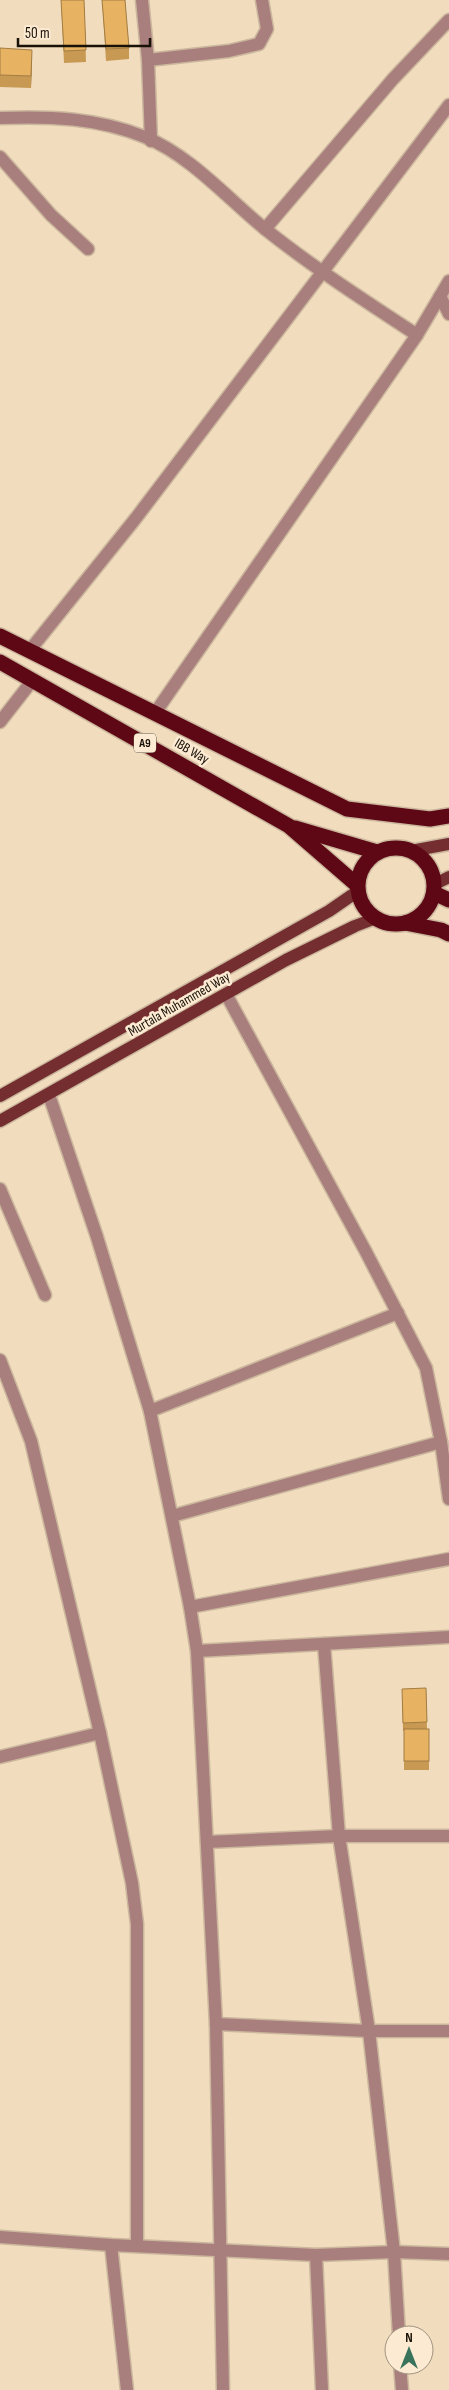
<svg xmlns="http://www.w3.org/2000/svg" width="449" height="2390" viewBox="0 0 449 2390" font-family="'Sofia Sans Condensed',sans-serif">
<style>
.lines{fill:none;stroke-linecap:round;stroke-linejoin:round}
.street-casing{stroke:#cbb79d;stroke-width:15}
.primary-casing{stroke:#cbb79d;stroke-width:15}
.highway-casing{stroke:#cbb79d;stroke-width:18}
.street{stroke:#a97f7e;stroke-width:12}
.primary{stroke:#742e30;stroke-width:12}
.highway{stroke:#5e0815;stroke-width:15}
.wall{fill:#c79953}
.shaded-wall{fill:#a27d44}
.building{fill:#e7b261;stroke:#a27d44}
.labels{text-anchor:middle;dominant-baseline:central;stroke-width:5;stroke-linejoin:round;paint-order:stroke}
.shield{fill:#fcead2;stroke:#5c5244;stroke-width:1}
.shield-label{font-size:12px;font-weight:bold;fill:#181107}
.street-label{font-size:14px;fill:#181107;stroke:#fcead2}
</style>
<rect width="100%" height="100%" fill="#f2dcbe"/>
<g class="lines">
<!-- street casing -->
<g class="street-casing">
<g id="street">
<path d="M142 0 148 60 151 141"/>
<path d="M148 60 229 51 259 44 267 29 262 0"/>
<path d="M0 118C50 116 98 118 145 137 191 156 227 198 265 229 314 268 365 301 417 335"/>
<path d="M0 157 51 215 88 249"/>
<path d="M265 229 393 79 449 20"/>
<path d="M440 296 449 314"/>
<path d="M30 650 136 518 449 105"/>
<path d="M155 713 417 335 449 281"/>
<path d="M0 722 32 681"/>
<path d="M226 994 366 1252 426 1368 441 1442 449 1499"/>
<path d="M49 1095 97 1237 150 1411 190 1607 197 1651 216 2024 223 2390"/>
<path d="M0 1189 45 1295"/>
<path d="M0 1360 31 1441 100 1733 132 1883 137 1924V2246"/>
<path d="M150 1411 398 1313"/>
<path d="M172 1516 441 1442"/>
<path d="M190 1607 449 1559"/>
<path d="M324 1644 339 1836 369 2031 394 2252 399 2335"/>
<path d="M197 1651 449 1637"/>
<path d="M0 1757 100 1733"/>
<path d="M207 1842 339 1836H449"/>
<path d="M216 2024 369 2031H449"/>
<path d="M0 2237 111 2245 316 2255 394 2252 449 2254"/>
<path d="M111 2245 127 2390"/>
<path d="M316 2255 322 2390"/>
<path d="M400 2365 402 2390"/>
</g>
</g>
<!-- primary casing -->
<g class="primary-casing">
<g id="primary">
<path d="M411 851 449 844"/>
<path d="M435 884 449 877"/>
<path d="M0 1096 329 911 358 891"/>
<path d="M0 1121 286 960 355 926 376 918"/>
</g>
</g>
<!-- highway casing -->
<g class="highway-casing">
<g id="highway">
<path d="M0 636 347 809 430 819 449 816"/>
<path d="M0 662 289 826 357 885"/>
<path d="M295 828 377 852"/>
<circle cx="396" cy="886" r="38"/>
<path d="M434 893 449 900"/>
<path d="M405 923 441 930 449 934"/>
</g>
</g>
<!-- street -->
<use href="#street" class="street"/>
<!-- primary -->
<use href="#primary" class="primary"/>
<!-- highway -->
<use href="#highway" class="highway"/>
</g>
<!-- wall -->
<g class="wall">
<path d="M61 0H84L86 62 64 63Z"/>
<path d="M102 0H125L129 48V59L106 61Z"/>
<path d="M0 48 32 62 31 88 0 87Z"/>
<path d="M426 1688 427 1729H429V1770H404V1731H403L402 1697Z"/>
</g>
<!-- shaded-wall -->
<path class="shaded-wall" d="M32 50V62L31 88V76Z"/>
<!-- building -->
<g class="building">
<path d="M61 0H84L86 50 64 51Z"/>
<path d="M102 0H125L129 48 106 49Z"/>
<path d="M0 48 32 50 31 76 0 75Z"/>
<path d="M426 1688 427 1722 403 1723 402 1689Z"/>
<rect x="404" y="1729" width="25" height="32"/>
</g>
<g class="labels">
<!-- shield labels -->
<rect class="shield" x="134" y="733.5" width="22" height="19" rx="4"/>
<g class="shield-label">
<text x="145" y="743">A9</text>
</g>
<!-- street labels -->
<g class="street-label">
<text transform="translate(192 751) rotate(30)">IBB Way</text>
<text transform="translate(179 1004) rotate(-30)">Murtala Muhammed Way</text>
</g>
</g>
<!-- north arrow -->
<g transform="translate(409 2350)"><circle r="24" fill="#fcead2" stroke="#a19381"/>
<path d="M0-4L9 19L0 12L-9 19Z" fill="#39735c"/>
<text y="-8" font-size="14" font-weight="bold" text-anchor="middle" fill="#181107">N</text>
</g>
<!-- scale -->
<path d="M18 38v8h132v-8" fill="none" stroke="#181107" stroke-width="2.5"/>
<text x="25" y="38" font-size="15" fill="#181107" stroke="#fcead2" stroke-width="4" paint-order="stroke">50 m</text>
</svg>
